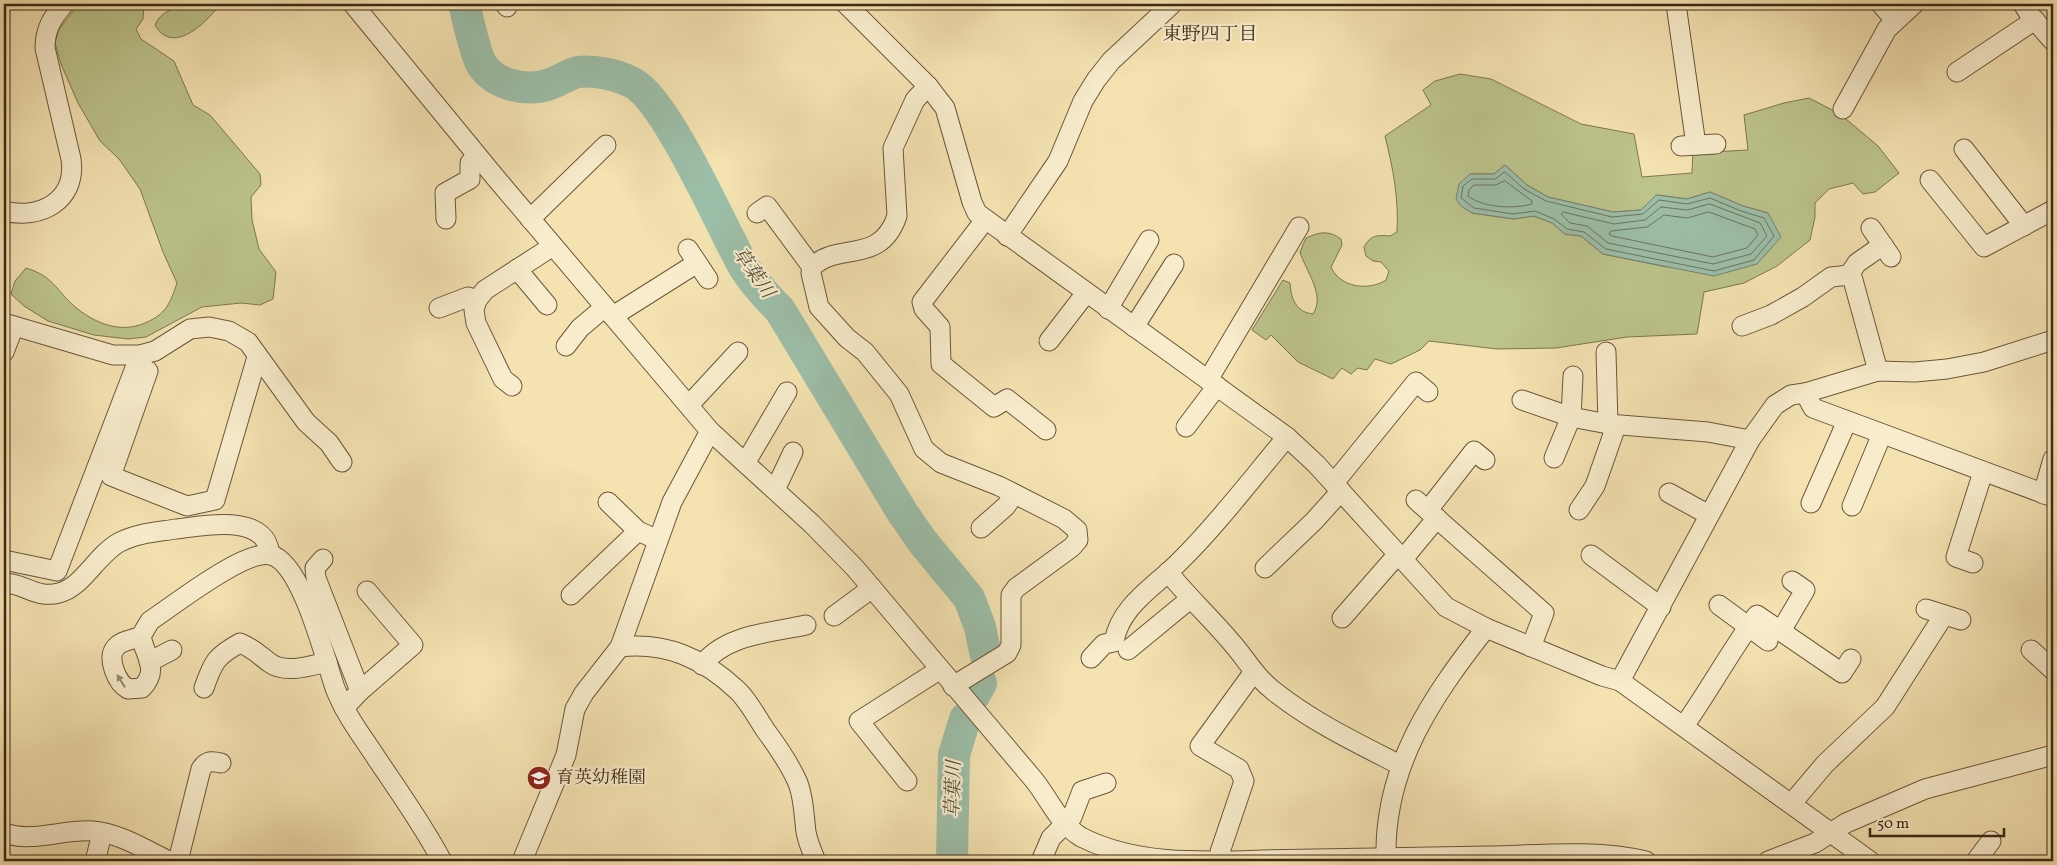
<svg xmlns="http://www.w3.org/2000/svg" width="2057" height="865" viewBox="0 0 2057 865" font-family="Vollkorn,'Noto Serif JP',serif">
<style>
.green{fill:#bcc38b;stroke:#7c7650;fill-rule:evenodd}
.water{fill:#9cbea8;stroke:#76826d}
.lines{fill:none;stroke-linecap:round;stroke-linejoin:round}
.shore{stroke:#6c745e;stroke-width:1}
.river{stroke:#9cbea8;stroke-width:32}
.minor-casing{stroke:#6a573b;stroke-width:21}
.minor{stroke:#f8eccc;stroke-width:19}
.oneway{fill:#9a8a70}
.labels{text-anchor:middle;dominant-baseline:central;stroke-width:4.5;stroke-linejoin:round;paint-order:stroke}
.poi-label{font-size:18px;fill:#3c2914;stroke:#f8eccc;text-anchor:start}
.neighbourhood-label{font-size:19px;fill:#3c2914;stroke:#f8eccc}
.water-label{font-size:19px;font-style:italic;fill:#544e39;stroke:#f8eccc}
</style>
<rect width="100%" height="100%" fill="#f4e2b1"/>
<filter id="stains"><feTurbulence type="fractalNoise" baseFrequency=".004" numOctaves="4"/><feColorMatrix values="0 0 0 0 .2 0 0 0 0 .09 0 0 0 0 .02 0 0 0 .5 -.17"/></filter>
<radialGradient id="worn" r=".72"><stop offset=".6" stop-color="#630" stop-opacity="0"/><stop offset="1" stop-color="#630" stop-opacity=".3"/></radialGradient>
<!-- green -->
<g class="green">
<path d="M79 4H144L143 19 136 29 141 39 174 61 193 105 210 115 260 174 261 185 251 197 252 220 259 249 276 272 273 299 260 305 241 303 202 307 146 337 128 339 94 335 48 321 24 306 11 294 15 281 26 268C53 276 56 290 74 306 94 323 120 334 145 323 166 314 170 304 177 283L163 252 140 189 119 159 100 141 78 103 61 64 55 43 59 29Z"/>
<path d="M184 4H217L218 7C204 25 172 55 155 25 161 11 172 10 184 4Z"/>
<path d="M1460 74 1491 79 1581 124 1634 134 1642 177 1692 173 1693 153 1748 150 1744 115 1784 103 1809 98 1840 114 1878 146 1899 173 1875 192 1863 194 1853 183 1829 189 1815 203V217L1810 240 1777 266 1744 283 1704 292 1697 334 1627 337 1556 348 1497 349 1429 341 1420 350 1391 364 1375 359 1367 370 1358 368 1351 374 1342 368 1333 379 1298 362 1271 335 1266 340 1252 330 1283 280 1290 283C1291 299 1296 312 1313 314 1326 295 1305 270 1300 252L1306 238C1320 232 1328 230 1341 239L1342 245 1331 267C1340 288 1369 291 1386 280L1389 271 1381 262 1373 261 1366 256 1364 247C1371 235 1376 235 1390 236L1397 232C1399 199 1393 168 1385 136L1431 105 1423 90 1435 81ZM1505 165 1527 185 1548 197 1613 212 1641 210 1657 195 1687 199 1710 192 1743 206 1768 213 1667 267 1603 254 1581 236 1565 234 1552 223 1534 216 1513 219 1472 213 1470 174H1494Z"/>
</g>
<!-- water -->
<path class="water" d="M1505 165 1527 185 1548 197 1613 212 1641 210 1656 195 1687 199 1710 192 1743 206 1768 213 1781 237 1757 264 1714 276 1603 254 1581 236 1565 234 1552 223 1534 216 1514 219 1472 213 1461 206 1456 199 1459 184 1470 174H1494Z"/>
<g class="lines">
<!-- shore -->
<g class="shore">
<path d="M1505 172 1524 189 1546 201 1612 217 1643 214 1659 200 1687 204 1710 198 1741 211 1764 218 1774 236 1754 260 1714 271 1606 249 1584 232 1567 229 1554 219 1535 211 1513 214 1474 208 1461 198 1463 186 1472 179H1495Z"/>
<path d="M1505 181 1532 201V204C1515 209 1483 208 1468 196L1469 190 1474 185H1495Z"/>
<path d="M1710 204 1760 223 1767 236 1751 254 1713 264 1608 243 1587 226 1570 223 1561 214 1563 212 1614 224 1645 220 1661 207 1687 210Z"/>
<path d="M1709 212 1755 229 1758 235 1747 248 1713 257 1612 236 1609 234 1611 231 1647 227 1664 215 1687 218Z"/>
</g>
<!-- river -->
<g class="river">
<path d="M464 4C468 19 475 54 482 65 496 86 528 92 550 84 559 81 569 74 578 72 596 70 618 75 633 83 667 101 722 228 744 267 754 283 767 297 780 310L902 512 922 541 969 598 980 627 986 656"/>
<path d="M974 696 981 683"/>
<path d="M952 861 954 755 965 719"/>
</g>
<!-- minor casing -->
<g class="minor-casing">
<g id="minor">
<path d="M353 4 495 177 710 431 812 524 855 568 1034 780C1050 800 1058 823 1081 837 1136 865 1201 862 1262 860 1337 859 1413 857 1488 856 1540 855 1595 849 1646 861"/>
<path d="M505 4 507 7"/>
<path d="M846 4 928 86 945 108 972 202 977 213 1287 437 1316 464 1446 607 1486 628 1602 676 1620 681 1870 861"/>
<path d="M1676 4 1696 145"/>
<path d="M1881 4 1894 19"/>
<path d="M2023 4 2030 15 2053 41"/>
<path d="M1957 72 2035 20"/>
<path d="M928 86 915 100 893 148 897 216C880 266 838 241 812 267L811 273 819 307 847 338 865 352 899 394 924 449 941 463 999 486 1064 519 1077 530 1078 540 1072 547 1016 588 1011 595V645L1007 653 953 686"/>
<path d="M1843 109 1887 29 1914 4"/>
<path d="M1681 146 1716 144"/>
<path d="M1964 149 2024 226"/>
<path d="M1930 180 1984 247 2053 210"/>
<path d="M4 211C40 220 77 201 71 159L45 48C45 29 52 18 64 4"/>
<path d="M757 213 767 206 812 267"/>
<path d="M446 219 445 193 470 179V163L477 156"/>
<path d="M530 219 606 145"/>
<path d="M985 220 922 302 924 309 940 327 941 364 994 407 1007 399 1046 430"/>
<path d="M1871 228 1891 257"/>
<path d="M1007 236 1058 161 1083 101 1096 80 1111 61 1172 4"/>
<path d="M688 249 708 279"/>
<path d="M517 269 547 305"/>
<path d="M1849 275 1857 263 1883 245"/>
<path d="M439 308 468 297 477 300"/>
<path d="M1108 309 1149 240"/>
<path d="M613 316 697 263"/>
<path d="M4 323 113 355H140L155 351 190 329 209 327 229 331 248 342 306 422 329 443 342 462"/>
<path d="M1742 326 1771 315 1803 297 1831 277 1849 275 1853 280 1878 371"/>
<path d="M1134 327 1174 264"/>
<path d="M1049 341 1086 293"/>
<path d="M566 346 580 328 605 307"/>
<path d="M4 352 14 326"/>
<path d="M1606 352 1608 424"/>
<path d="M148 371 111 476 187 506 215 500 257 357"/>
<path d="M1208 380 1299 227"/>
<path d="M512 386 503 379 476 323 474 310 477 300 485 290 553 246"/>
<path d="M1805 393 1813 408 2053 497"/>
<path d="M1522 400 1571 417 1608 424 1708 432 1750 440"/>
<path d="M689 405 738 352"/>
<path d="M1186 427 1217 386"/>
<path d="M1554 458 1571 417 1573 376"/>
<path d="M746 462 787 392"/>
<path d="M1334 483 1416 382 1428 392"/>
<path d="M775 490 793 452"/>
<path d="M1669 493 1709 515"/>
<path d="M2043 494 2053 459"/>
<path d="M1416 500 1544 613 1531 647"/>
<path d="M608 502 638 531 649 536"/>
<path d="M1811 503 1847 421"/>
<path d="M1852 506 1882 434"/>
<path d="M1428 510 1474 451 1485 460"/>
<path d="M1579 510 1595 486 1616 426"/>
<path d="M981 528 1006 506 1014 494"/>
<path d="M1591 555 1661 607"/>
<path d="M323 559 315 568 316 578 360 691"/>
<path d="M1403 559 1437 518"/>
<path d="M4 560 57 571 140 355"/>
<path d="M1973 563 1956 557 1983 472"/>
<path d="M1265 568 1314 521 1341 491"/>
<path d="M1168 572C1188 597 1211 618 1232 643 1247 660 1256 678 1275 692 1313 722 1357 743 1400 765"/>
<path d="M4 583C24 583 36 599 59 593 83 587 97 554 120 542 137 533 157 532 176 529 204 526 266 512 270 555"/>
<path d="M571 595 638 531"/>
<path d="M1719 605 1768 641"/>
<path d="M1926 609 1961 620"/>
<path d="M834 616 872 588"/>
<path d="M1342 618 1398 554"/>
<path d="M1781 631 1805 590 1792 581"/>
<path d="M141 636C133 640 122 640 116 647 106 658 117 683 128 689L142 688C160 669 145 657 141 636L150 621C174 605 245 549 271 555 302 563 325 659 335 688 345 714 362 736 377 759 400 793 423 825 442 861"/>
<path d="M620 647C666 642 703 658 737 690 749 701 757 718 766 731 778 747 790 765 798 783 804 799 804 816 806 832 808 842 812 852 816 861"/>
<path d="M1128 650 1190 599"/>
<path d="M2031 650 2053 670"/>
<path d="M1091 658 1104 644 1114 642C1120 605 1156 586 1180 561 1217 525 1253 477 1287 437"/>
<path d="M149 662 172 650"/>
<path d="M702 665C726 634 770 633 806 625"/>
<path d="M1620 681 1750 440 1775 405 1791 395 1805 393 1878 371 1915 372 1947 369 1984 362 2053 340"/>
<path d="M204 688C213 662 216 656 240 643 253 648 259 655 270 663 285 674 310 666 327 662"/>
<path d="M344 708 360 691 413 645 367 591"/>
<path d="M1684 726C1710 689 1731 650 1757 615L1842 673 1851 659"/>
<path d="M907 781 859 721 939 670"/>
<path d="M1792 803 1825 764 1885 707 1944 615"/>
<path d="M4 833C33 843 62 829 93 831 119 833 146 850 169 861"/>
<path d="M1386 858C1384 766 1432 697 1486 628"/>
<path d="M95 861 102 834"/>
<path d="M178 861 201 769C207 760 212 761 221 763"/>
<path d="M522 861 566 755 575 709 584 693 620 647 672 502 710 431"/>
<path d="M1041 861 1051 838 1072 817 1082 791 1106 783"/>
<path d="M1220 861V852L1244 781 1239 769 1200 746 1253 673"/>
<path d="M1768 861 1815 843 1846 823 1925 789 2053 755"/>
<path d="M1976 861 1991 841"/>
</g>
</g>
<!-- minor -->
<use href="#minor" class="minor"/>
</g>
<!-- one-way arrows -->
<defs><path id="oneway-solid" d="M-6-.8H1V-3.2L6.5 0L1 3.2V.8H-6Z" transform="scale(1.25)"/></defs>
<use class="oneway" href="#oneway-solid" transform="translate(121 681) rotate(-122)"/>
<!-- icons -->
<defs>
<g id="school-disc" transform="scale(1.25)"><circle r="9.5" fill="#8f2418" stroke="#f8eccc"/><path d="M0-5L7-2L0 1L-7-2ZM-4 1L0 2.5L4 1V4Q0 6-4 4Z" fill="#fff"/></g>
</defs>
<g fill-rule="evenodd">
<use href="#school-disc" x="539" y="778"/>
</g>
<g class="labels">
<!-- poi labels -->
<g class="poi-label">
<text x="556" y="778">育英幼稚園</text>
</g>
<!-- neighbourhood labels -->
<g class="neighbourhood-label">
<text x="1210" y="35">東野四丁目</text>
</g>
<!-- water labels -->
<g class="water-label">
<text transform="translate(753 273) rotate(55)">草葉川</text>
<text transform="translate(954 789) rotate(-88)">草葉川</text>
</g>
</g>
<!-- margin -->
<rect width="2057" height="865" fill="none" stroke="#f4e2b1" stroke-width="20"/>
<rect x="5" y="5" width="2047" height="855" fill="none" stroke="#3c2914" stroke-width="2.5"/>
<rect x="10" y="10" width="2037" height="845" fill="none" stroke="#3c2914"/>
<!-- scale -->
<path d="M1870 828v8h134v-8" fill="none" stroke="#3c2914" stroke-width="2.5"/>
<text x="1877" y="828" font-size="15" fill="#3c2914" stroke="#f8eccc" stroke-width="4" paint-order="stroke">50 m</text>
<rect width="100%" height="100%" filter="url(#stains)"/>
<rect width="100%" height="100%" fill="url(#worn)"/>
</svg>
